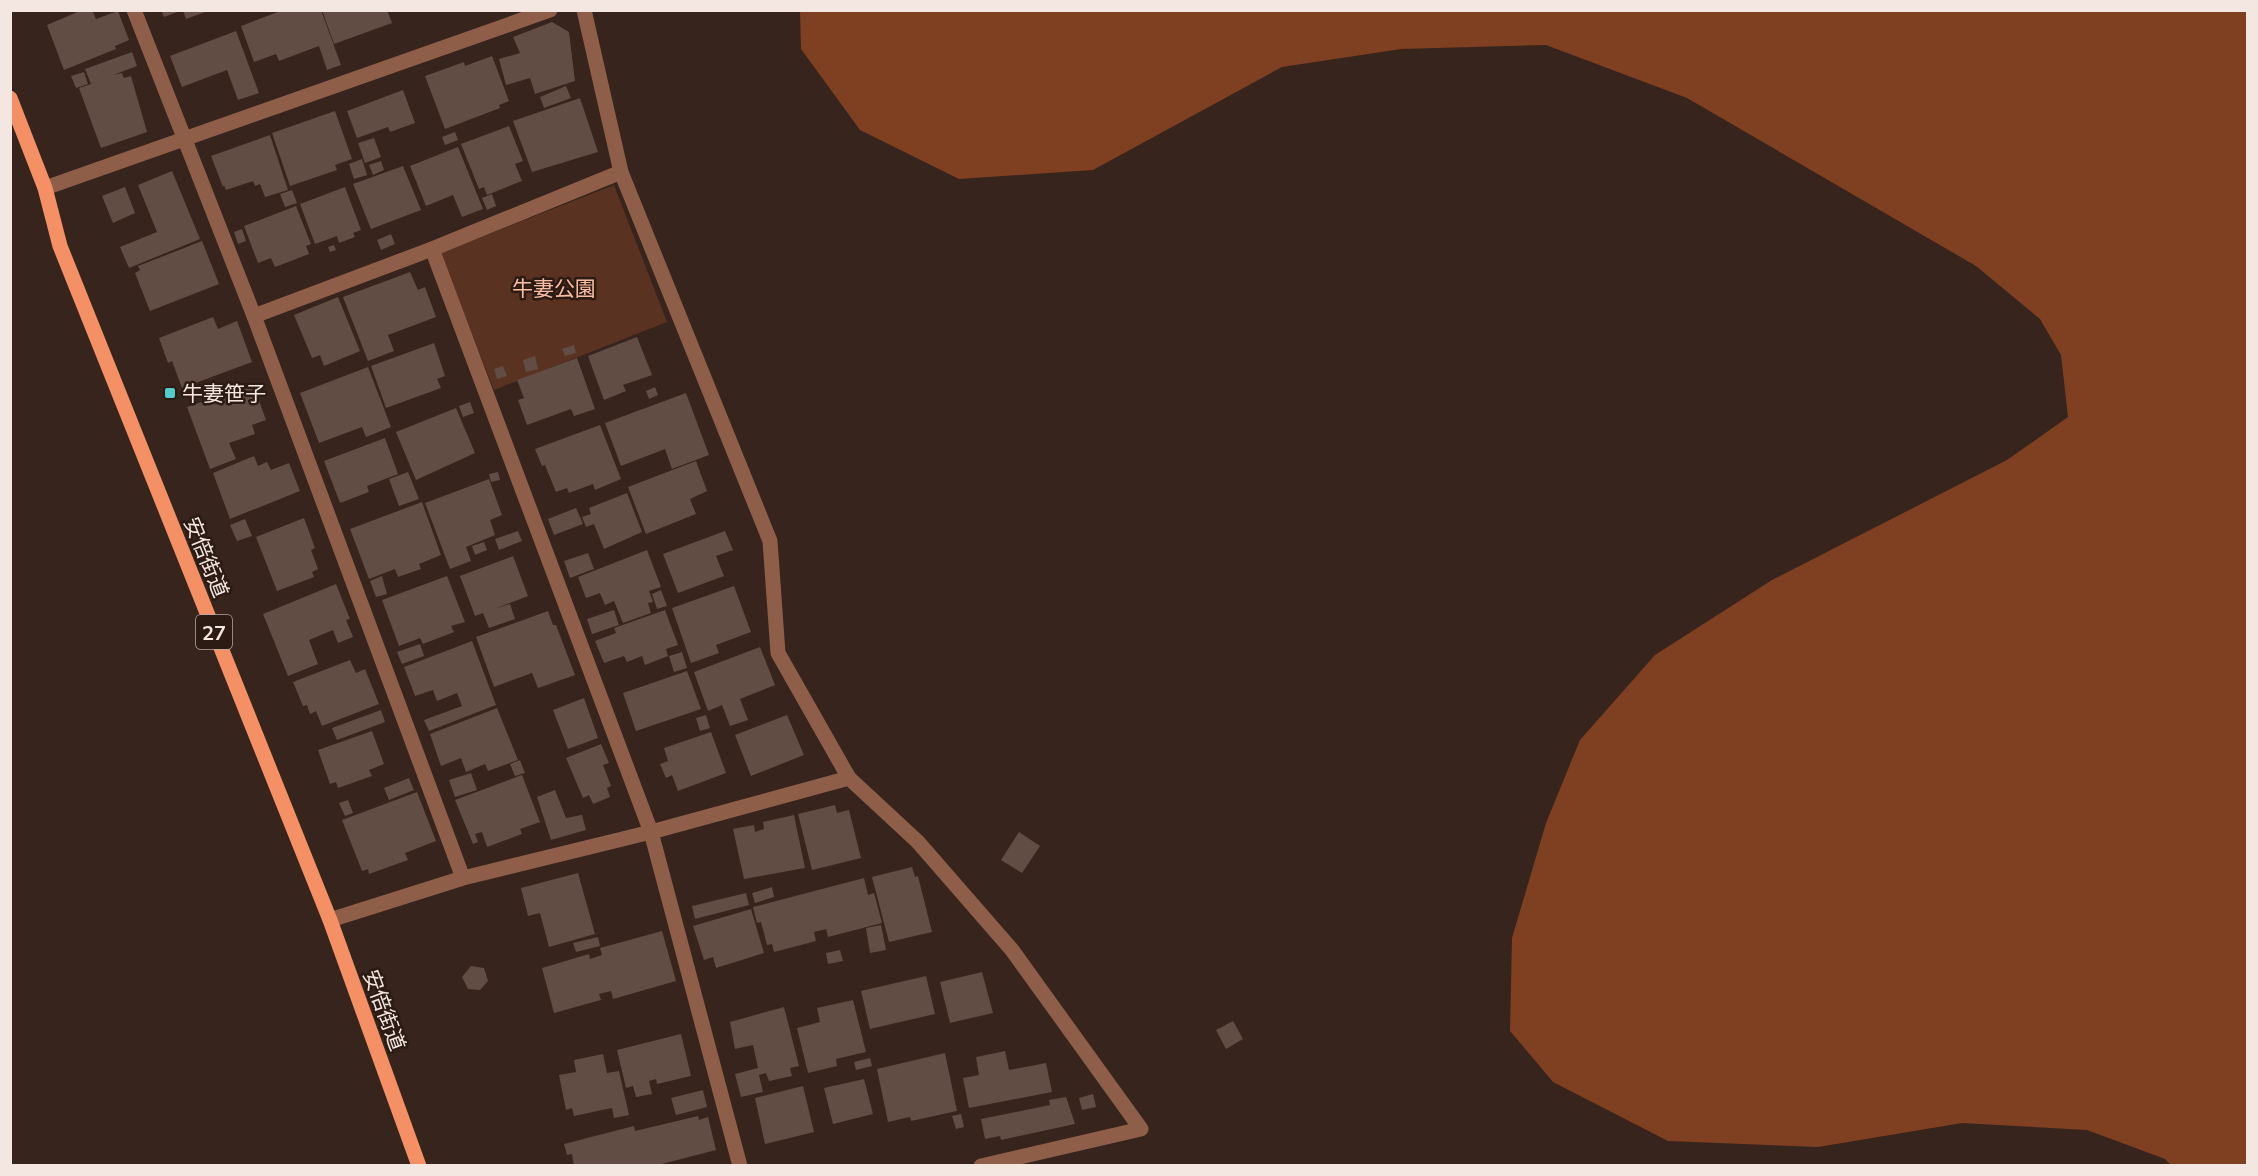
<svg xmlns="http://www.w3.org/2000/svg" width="2258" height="1176" viewBox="0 0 2258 1176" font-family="Mulish,'Noto Sans JP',sans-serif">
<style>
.green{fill:#593222}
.forest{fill:#7f3f21}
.building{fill:#614d44}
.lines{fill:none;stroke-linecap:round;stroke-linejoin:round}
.minor{stroke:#8f5e49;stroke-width:15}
.primary{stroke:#f49064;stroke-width:15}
.poi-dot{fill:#53cdcb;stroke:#2c1b13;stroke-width:2}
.labels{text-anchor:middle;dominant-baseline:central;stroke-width:5;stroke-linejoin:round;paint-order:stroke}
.shield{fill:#2c1b13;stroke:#b8aaa4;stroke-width:1.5}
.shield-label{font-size:20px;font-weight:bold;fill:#f4e7e2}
.park-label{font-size:21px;fill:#f9bda4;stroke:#2c1b13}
.poi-label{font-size:21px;fill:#f4e7e2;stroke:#2c1b13;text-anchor:start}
.street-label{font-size:21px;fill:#f4e7e2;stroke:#2c1b13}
</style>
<rect width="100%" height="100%" fill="#36241d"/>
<!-- green -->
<path class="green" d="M614 185 667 322 494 390 440 253Z"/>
<!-- forest -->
<path class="forest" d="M800 11H2247V1165H2171L2165 1159 2087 1130 1962 1123 1818 1147 1668 1141 1553 1082 1510 1031 1512 938 1546 823 1580 740 1655 655 1772 580 2007 460 2068 417 2061 355 2040 319 1976 266 1687 98 1546 45 1401 49 1282 67 1093 170 959 179 860 130 801 49Z"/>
<!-- building -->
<g class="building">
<path d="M82 10H92L96 19 118 11 129 40 115 46 116 49 64 70 47 25Z"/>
<path d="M161 10H180V11L164 17Z"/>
<path d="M183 10H208V11L186 19Z"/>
<path d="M283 10H321L341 65 327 70 319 46 279 61 276 54 254 62 241 26Z"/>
<path d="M322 10H387L392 23 334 44Z"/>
<path d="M552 22 569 32 575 81 535 94 530 78 506 85 499 59 520 53 513 37Z"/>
<path d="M236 31 259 93 238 100 227 70 182 87 170 56Z"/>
<path d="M132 52 137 66 113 75 122 73 124 78 131 76 147 132 101 148 79 88 91 84 85 69Z"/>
<path d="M492 56 509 101 499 105 500 108 445 129 425 76 464 62 465 66Z"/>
<path d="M84 72 88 84 76 88 71 76Z"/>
<path d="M566 86 571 98 544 108 540 97Z"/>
<path d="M403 90 415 123 390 132 388 127 357 138 347 111Z"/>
<path d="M580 98 598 152 532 172 513 121Z"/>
<path d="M335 111 352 159 335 165 337 170 290 186 272 133Z"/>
<path d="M509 126 523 161 515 164 522 181 487 195 484 187 479 189 461 144Z"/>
<path d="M455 132 458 140 445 145 442 137Z"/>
<path d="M270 135 288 190 265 197 260 184 255 186 253 181 226 190 224 185 223 187 211 156Z"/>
<path d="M374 138 381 157 365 163 358 143Z"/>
<path d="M458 147 483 209 462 217 453 195 426 206 410 166Z"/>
<path d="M362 159 367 175 354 179 349 164Z"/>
<path d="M381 161 384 170 373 175 369 165Z"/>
<path d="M403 166 421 210 371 229 353 184Z"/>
<path d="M172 171 200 239 129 268 120 247 157 232 138 185Z"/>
<path d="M125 187 135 213 113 223 102 196Z"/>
<path d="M345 187 361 230 353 233 355 237 339 243 337 236 315 244 300 204Z"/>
<path d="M292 190 297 203 285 207 280 194Z"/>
<path d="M492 194 496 206 487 210 482 198Z"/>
<path d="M296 206 311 244 306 246 309 254 275 267 271 258 258 263 244 226Z"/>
<path d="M242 229 246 241 238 244 234 232Z"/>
<path d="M391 234 395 244 381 250 377 240Z"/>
<path d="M202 241 219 284 150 311 135 273 140 270 138 266Z"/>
<path d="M334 245 336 250 330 252 328 247Z"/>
<path d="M410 272 418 290 425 287 436 317 388 335 394 351 368 361 343 297Z"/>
<path d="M338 297 360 351 324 366 320 355 312 358 294 315Z"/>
<path d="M213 317 218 329 237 321 252 362 182 388 172 361 168 363 159 338Z"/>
<path d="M637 337 652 375 623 385 626 391 604 400 588 356Z"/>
<path d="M434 343 445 376 437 379 441 388 386 408 371 366Z"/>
<path d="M574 345 576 353 565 356 562 349Z"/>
<path d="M535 356 538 369 526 372 523 360Z"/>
<path d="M577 358 595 409 574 416 571 409 527 425 518 400 524 398 517 380Z"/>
<path d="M503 366 507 376 497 379 494 369Z"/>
<path d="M368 367 391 427 366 437 362 427 319 443 300 393Z"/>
<path d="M253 384 266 420 252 425 255 434 229 443 236 459 210 469 187 407Z"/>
<path d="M655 387 658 395 649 399 646 391Z"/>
<path d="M686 393 709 455 672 469 665 449 621 466 605 423Z"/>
<path d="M470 402 474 413 463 417 459 406Z"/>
<path d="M456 408 475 453 416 480 396 432Z"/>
<path d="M600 425 621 479 595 490 593 484 569 493 567 488 556 492 545 465 542 466 535 449Z"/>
<path d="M385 438 398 474 367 486 369 492 340 503 324 461Z"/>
<path d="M254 456 258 466 267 462 271 470 289 463 300 491 230 519 213 473Z"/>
<path d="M696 461 707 491 690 499 696 514 646 534 628 487Z"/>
<path d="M408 472 419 499 399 506 389 479Z"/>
<path d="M498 472 500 480 491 482 489 474Z"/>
<path d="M489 479 502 515 490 520 495 535 466 547 471 561 450 569 425 503Z"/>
<path d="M627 493 642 532 604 549 594 524 586 527 582 517 591 514 589 508Z"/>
<path d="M422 502 441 555 419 564 421 569 398 577 395 569 369 579 350 529Z"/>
<path d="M576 508 583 524 554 535 548 519Z"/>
<path d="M304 518 315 548 311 550 318 569 312 572 314 577 277 591 256 537Z"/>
<path d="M245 519 252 536 237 541 230 525Z"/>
<path d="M518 531 522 541 499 550 495 539Z"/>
<path d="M725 531 733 550 716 556 724 576 678 593 663 554Z"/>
<path d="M484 542 487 550 475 555 472 546Z"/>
<path d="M647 550 661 587 649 591 653 602 648 603 651 613 623 623 614 601 605 605 600 593 586 598 578 577Z"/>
<path d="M588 553 594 569 570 578 564 561Z"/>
<path d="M513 556 528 596 494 609 510 604 515 619 489 628 483 613 475 616 460 576Z"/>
<path d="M382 576 387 594 376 597 370 581Z"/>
<path d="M447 576 465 622 451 626 454 632 423 644 420 638 399 646 382 600Z"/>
<path d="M336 584 350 619 346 620 353 637 338 643 333 630 309 640 318 664 288 676 263 614Z"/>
<path d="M734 586 751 632 716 645 719 653 691 663 672 608Z"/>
<path d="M661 590 667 606 657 609 652 594Z"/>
<path d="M614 610 619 625 592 634 587 619Z"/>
<path d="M665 610 678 645 666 649 668 656 645 665 642 656 627 662 624 656 604 663 595 641 616 633 614 628Z"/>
<path d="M548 611 553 625H556L575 675 538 688 532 673 494 687 476 637Z"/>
<path d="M472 641 496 705 429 731 424 720 462 706 457 693 437 701 433 690 415 696 404 667Z"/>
<path d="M420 644 424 656 402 664 397 652Z"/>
<path d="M760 647 775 685 740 699 748 720 730 726 722 705 708 711 694 672Z"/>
<path d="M682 652 687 668 674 672 669 656Z"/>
<path d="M350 660 356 673 365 669 379 704 322 726 316 711 310 714 307 705 303 706 293 682Z"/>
<path d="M687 671 701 709 636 731 623 693Z"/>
<path d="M584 698 598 738 568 749 553 710Z"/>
<path d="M497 708 518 760 488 771 485 764 466 772 461 758 441 766 430 734Z"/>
<path d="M381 710 385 722 337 740 332 728Z"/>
<path d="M706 715 710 728 700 731 696 718Z"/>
<path d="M787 715 804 755 751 776 735 735Z"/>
<path d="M372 731 384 764 369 770 372 776 338 788 336 782 330 784 318 750Z"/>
<path d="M711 732 726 773 678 791 672 775 666 778 660 764 668 761 664 748Z"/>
<path d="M601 744 609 763 603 765 611 786 607 788 610 797 593 804 589 795 583 798 566 758Z"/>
<path d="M520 760 525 773 515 776 510 764Z"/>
<path d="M471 773 477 790 455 797 449 780Z"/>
<path d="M522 775 540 822 520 829 522 834 487 847 482 832 475 834 478 842 473 844 455 800Z"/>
<path d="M409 778 414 790 389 800 384 788Z"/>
<path d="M555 790 566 818 582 815 586 830 551 840 537 797Z"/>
<path d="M417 792 436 841 405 853 408 860 369 874 368 869 362 871 342 820Z"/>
<path d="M348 800 353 813 345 816 339 803Z"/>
<path d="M835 805 837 813 849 810 861 858 812 870 798 814Z"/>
<path d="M794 815 805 868 744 879 733 829 754 825 755 832 764 829 763 822Z"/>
<path d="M1019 832 1040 846 1022 873 1001 860Z"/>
<path d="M912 867 915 877 918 876 932 932 889 942 872 877Z"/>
<path d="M578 873 595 934 549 947 540 913 528 916 521 888Z"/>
<path d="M864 878 868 895 874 893 882 923 828 937 826 929 814 932 816 941 774 952 772 944 767 945 761 922 757 923 753 907Z"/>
<path d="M772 887 774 897 755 903 752 893Z"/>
<path d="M746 893 749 905 695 919 692 906Z"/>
<path d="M751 909 764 953 716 968 713 957 704 960 693 926Z"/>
<path d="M881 925 886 950 870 953 866 928Z"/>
<path d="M662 931 676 981 613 999 611 991 599 994 601 1000 554 1013 542 968 589 954 590 959 602 955 600 948Z"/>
<path d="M598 937 600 946 576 952 573 943Z"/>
<path d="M840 950 843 961 828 964 826 953Z"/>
<path d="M471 966 484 968 488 981 480 990 468 989 462 977Z"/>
<path d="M982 972 993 1013 950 1023 940 982Z"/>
<path d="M926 976 935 1014 870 1029 861 991Z"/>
<path d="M853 1000 866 1052 836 1059 837 1066 808 1073 797 1028 820 1022 817 1008Z"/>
<path d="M784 1007 799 1066 790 1068 792 1076 769 1081 766 1073 759 1075 763 1092 741 1097 735 1074 758 1068 753 1045 735 1049 730 1022Z"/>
<path d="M1233 1021 1243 1039 1226 1049 1216 1030Z"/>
<path d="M681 1034 691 1076 657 1084 656 1079 649 1081 652 1094 636 1097 633 1086 626 1088 617 1050Z"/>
<path d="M1005 1051 1009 1070 1046 1063 1052 1092 969 1108 963 1078 979 1075 976 1057Z"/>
<path d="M945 1053 957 1111 911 1121 910 1117 888 1122 877 1069Z"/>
<path d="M603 1054 607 1073 619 1071 629 1115 614 1118 612 1108 574 1116 572 1108 566 1110 559 1075 576 1072 574 1060Z"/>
<path d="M870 1058 872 1066 856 1070 854 1062Z"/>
<path d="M864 1079 873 1114 833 1124 824 1088Z"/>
<path d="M803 1086 814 1132 765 1144 755 1098Z"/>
<path d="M703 1090 707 1107 676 1115 671 1098Z"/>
<path d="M1093 1094 1096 1107 1082 1110 1079 1098Z"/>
<path d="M1066 1097 1075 1124 1001 1140 1000 1136 985 1139 981 1119 1050 1105 1049 1100Z"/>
<path d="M961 1114 964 1127 956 1129 952 1116Z"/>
<path d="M698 1116 699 1120 708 1117 716 1150 654 1166H574L572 1154 567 1155 564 1144 634 1126 635 1131Z"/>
</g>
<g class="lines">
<!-- minor -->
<g class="minor">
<path d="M134 10 254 316 463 878"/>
<path d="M584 10 621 172 770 541 778 653 849 778 918 842 1012 950 1141 1129 981 1166"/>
<path d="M45 188 550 10"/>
<path d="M432 249 651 832 740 1166"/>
<path d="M254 316 432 249 621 172"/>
<path d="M330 920 463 878 651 832 849 778"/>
</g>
<!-- primary -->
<path class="primary" d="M10 98 45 188 60 246 330 920 419 1166"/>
</g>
<!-- markers -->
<rect class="poi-dot" x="164" y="387" width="12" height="12" rx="3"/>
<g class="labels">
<!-- shield labels -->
<rect class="shield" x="196" y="615" width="36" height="34" rx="4.5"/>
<g class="shield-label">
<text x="214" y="632">27</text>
</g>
<!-- park labels -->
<g class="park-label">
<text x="554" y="288">牛妻公園</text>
</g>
<!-- poi labels -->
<g class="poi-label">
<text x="182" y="393">牛妻笹子</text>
</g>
<!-- street labels -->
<g class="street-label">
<text transform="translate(207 557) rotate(68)">安倍街道</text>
<text transform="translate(385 1010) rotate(70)">安倍街道</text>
</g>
</g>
<!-- border -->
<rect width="2258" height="1176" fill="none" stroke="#f4e7e2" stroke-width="24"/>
</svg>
